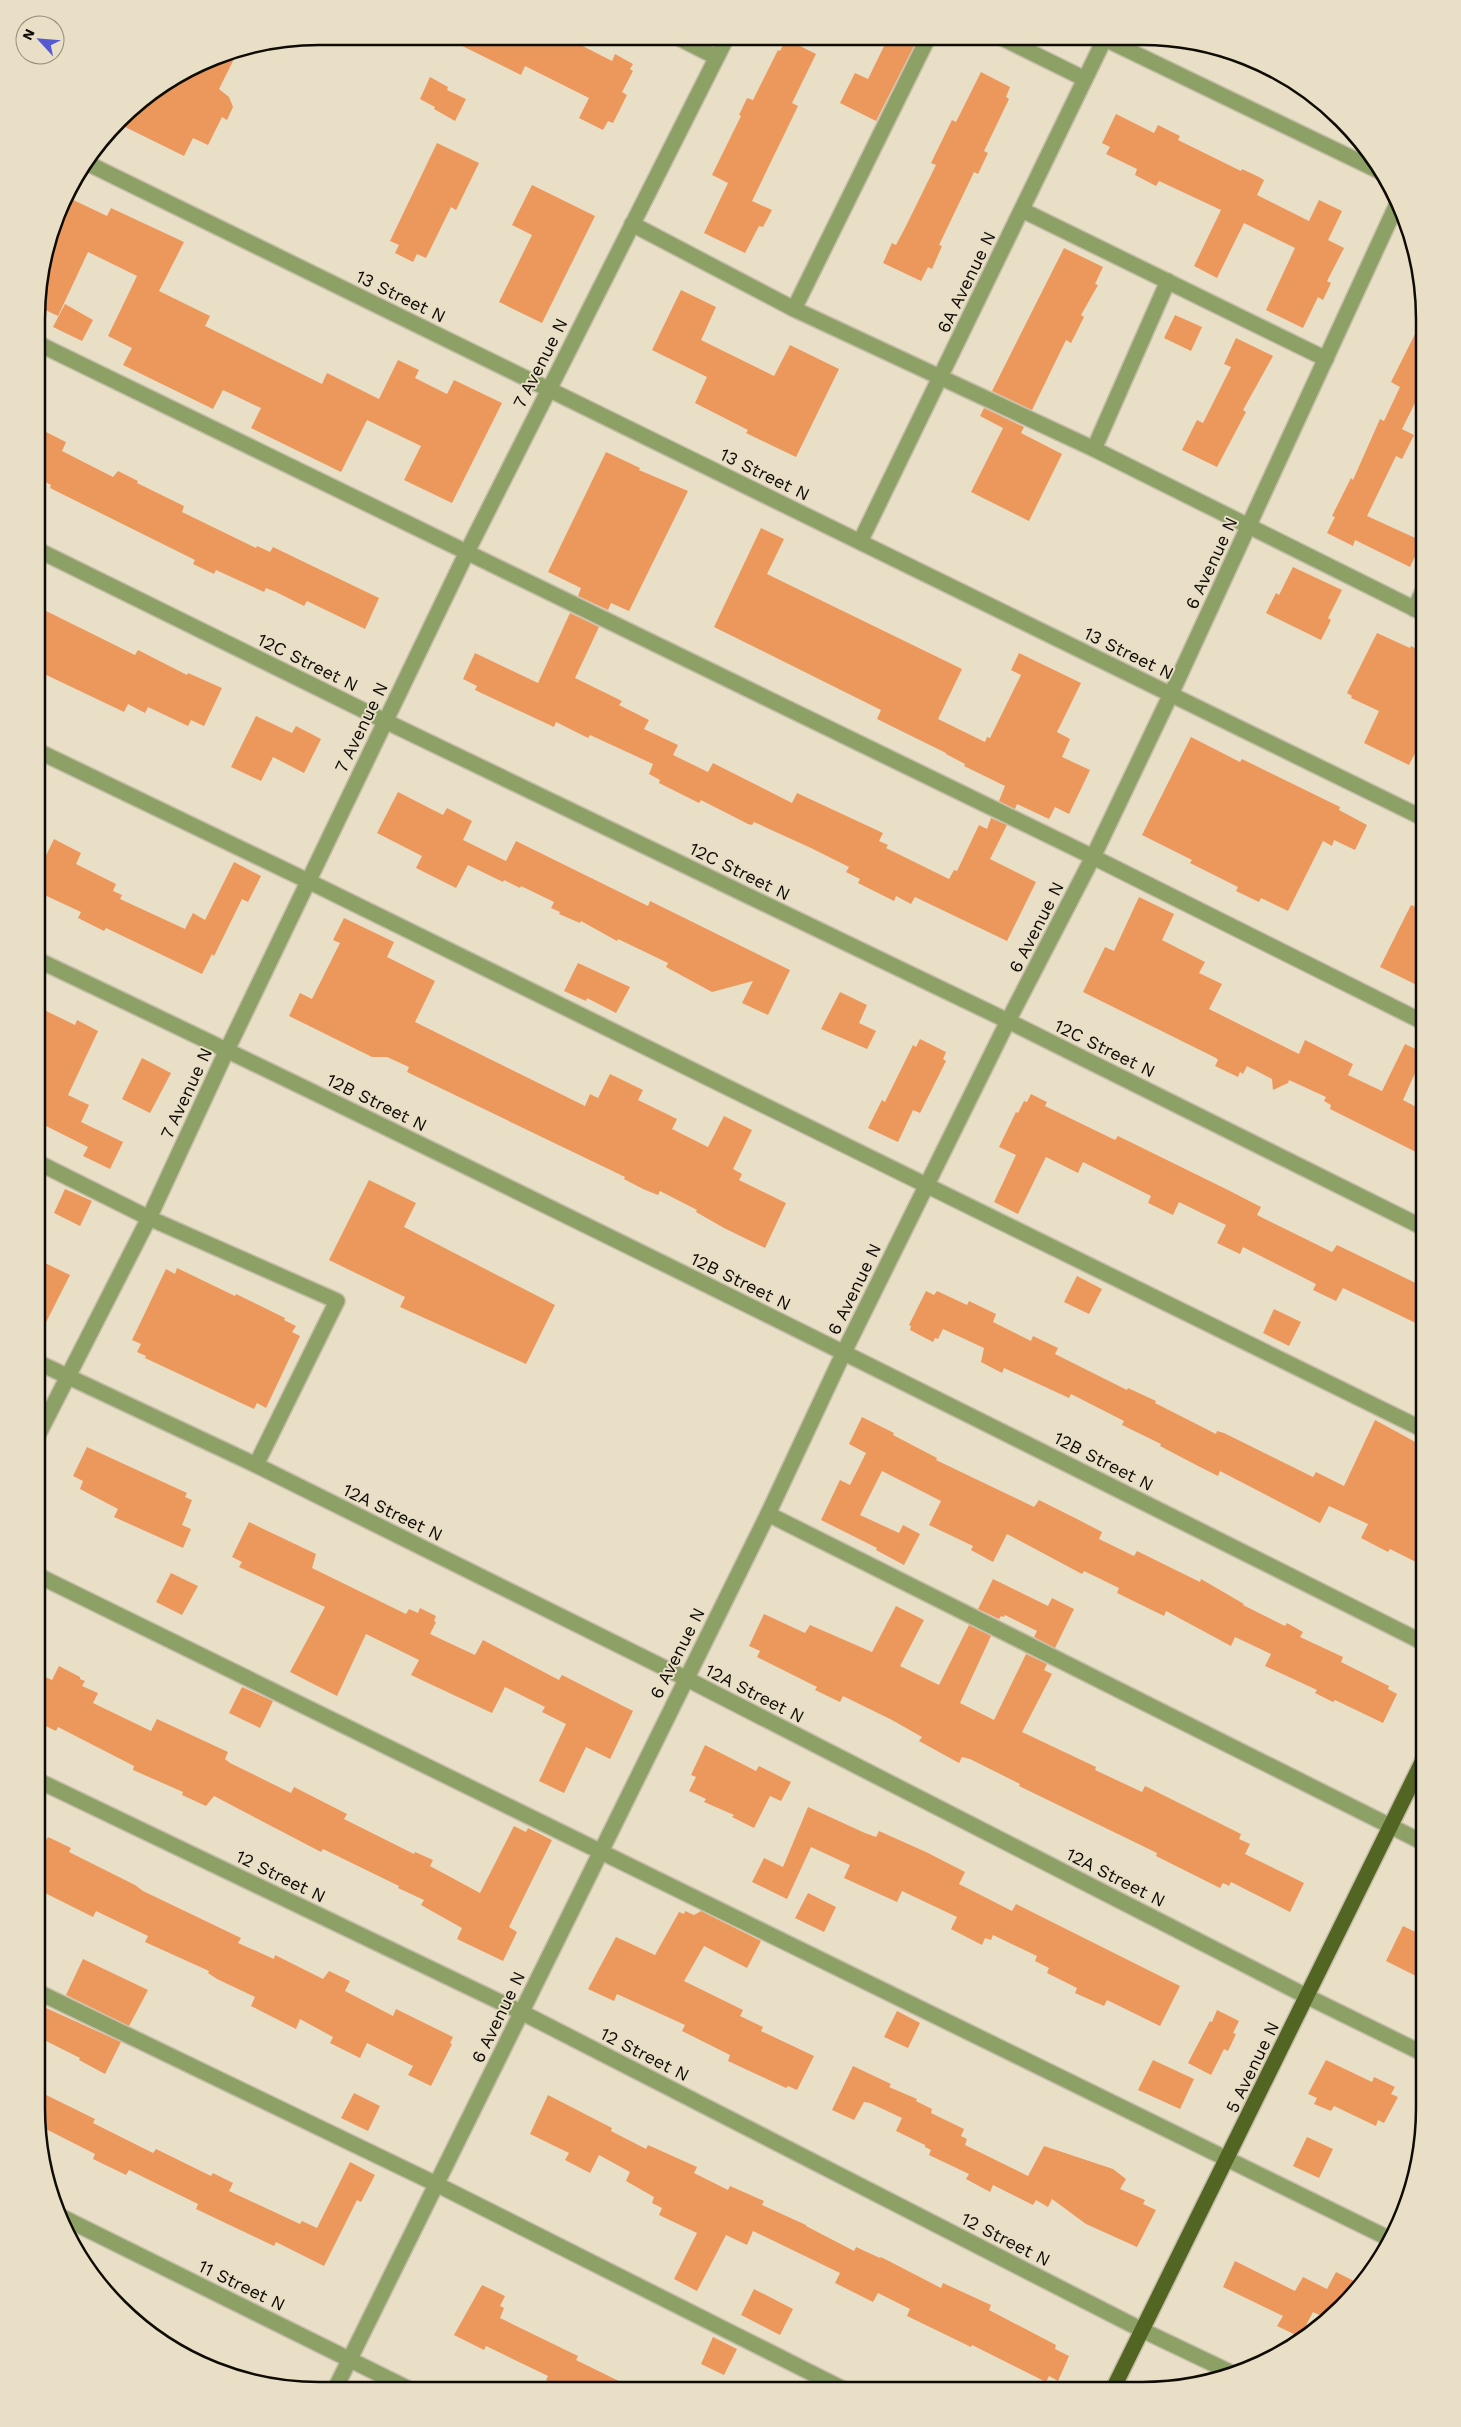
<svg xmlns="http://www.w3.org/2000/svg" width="1461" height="2427" viewBox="0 0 1461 2427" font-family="'Work Sans',sans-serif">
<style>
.building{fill:#ec985d}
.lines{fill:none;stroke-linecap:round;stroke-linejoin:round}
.minor-casing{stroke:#c6bda8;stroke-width:18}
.major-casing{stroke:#c6bda8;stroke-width:18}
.minor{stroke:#8da167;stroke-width:15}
.major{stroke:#526523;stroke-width:15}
.labels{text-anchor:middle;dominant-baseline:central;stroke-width:4;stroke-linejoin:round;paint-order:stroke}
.street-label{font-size:18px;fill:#0f0c05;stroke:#e9dfc7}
.rim{fill:none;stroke:#0f0c05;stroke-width:2.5}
</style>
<rect width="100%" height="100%" fill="#e9dfc7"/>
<!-- building -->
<g class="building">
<path d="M444 37H541L555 44 558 37H565L612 61 615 54 633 64 630 69 633 71 622 92 627 95 613 123 608 121 603 130 579 118 589 98 525 66 521 75Z"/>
<path d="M888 38H918L876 121 840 103 855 73 868 79Z"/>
<path d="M786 39 816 54 792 103 798 106 752 201 772 210 763 227 759 226 745 253 704 233 728 183 712 175 741 116 739 115 747 98 753 100 778 50 780 51Z"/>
<path d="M237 53 219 89 229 97 233 107 227 120 222 117 208 145 193 138 184 156 119 124 132 107 211 58Z"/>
<path d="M981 72 1010 87 1006 97 1009 99 984 151 988 153 978 174 974 172 939 245 942 246 932 269 928 267 921 281 883 263 892 243 896 245 905 228 936 165 931 163 952 120 956 122Z"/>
<path d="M430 77 448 87 447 90 466 99 455 121 434 109 435 107 420 99Z"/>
<path d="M1116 114 1154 133 1158 125 1180 136 1178 140 1241 171 1242 169 1259 177 1264 180 1257 195 1309 221 1319 200 1342 211 1328 240 1344 248 1327 281 1331 283 1323 300 1318 297 1303 328 1266 310 1295 248 1244 223 1217 278 1194 266 1221 210 1159 181 1156 186 1135 175 1137 169 1106 154 1110 147 1102 143Z"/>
<path d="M437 143 479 163 456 210 451 207 426 258 417 254 413 262 395 253 399 245 390 241Z"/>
<path d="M532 185 595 216 542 323 499 302 532 235 512 225Z"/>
<path d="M65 196 107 216 111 208 184 242 159 291 210 316 205 326 322 384 327 373 379 399 398 360 419 370 415 378 447 394 454 380 502 403 452 503 404 480 421 446 367 420 341 472 251 428 261 408 223 390 213 409 123 365 132 348 108 336 137 276 88 252 58 316 39 307V283Z"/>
<path d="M1064 248 1103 267 1095 284 1098 285 1081 315 1084 317 1071 343 1066 340 1032 410 992 391Z"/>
<path d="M681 290 716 307 701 340 774 376 790 345 839 369 796 457 746 433 748 430 695 403 707 377 652 350Z"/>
<path d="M65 304 93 320 82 341 53 327Z"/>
<path d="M1175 315 1202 327 1191 351 1164 338Z"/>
<path d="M1424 316 1425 401H1416L1402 429 1414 435 1402 459 1396 456 1367 516 1422 541 1410 567 1355 540 1353 546 1327 533 1335 517 1332 516 1351 478 1353 480 1380 419 1384 421 1400 387 1391 382Z"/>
<path d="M1236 338 1273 356 1243 410 1246 412 1217 467 1182 450 1197 420 1203 423 1231 367 1224 364Z"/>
<path d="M984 408 1024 427 1021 433 1062 454 1029 521 971 492 1003 428 980 416Z"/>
<path d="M38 428 66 442 62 451 113 477 118 471 138 481 137 483 184 506 182 512 256 548 257 546 270 552 273 547 379 598 365 629 307 601 304 606 276 592 266 588 264 592 216 570 214 574 193 564 195 560 50 488 51 485 38 478Z"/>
<path d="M606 452 640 468 639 470 688 491 629 611 611 603 608 610 578 596 581 588 548 572Z"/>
<path d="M761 528 784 539 767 574 962 669 938 719 985 742 987 737 990 738 1021 675 1011 670 1019 653 1081 683 1057 732 1070 739 1062 757 1090 770 1069 814 1055 807 1049 819 1017 804 1015 809 999 801 1005 786 964 766 965 764 946 754V753L877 719 881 710 714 627Z"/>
<path d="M1293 567 1342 590 1328 618 1331 620 1321 640 1266 613 1276 593 1279 595Z"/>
<path d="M38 607 135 655 138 650 187 675 188 673 222 688 204 726 191 720 188 726 148 707 145 713 128 704 124 712 38 671Z"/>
<path d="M570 613 599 627 575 678 622 701 619 705 649 720 644 729 678 745 673 755 708 772 713 763 792 803 797 793 883 833 879 841 888 845 886 848 949 879 954 870 957 871 979 825 987 829 991 818 1007 825 990 859 1036 882 1007 941 915 897 911 904 896 896 894 901 858 883 860 879 846 872 849 867 811 848 754 822 752 825 748 824 701 800 699 803 659 783 660 780 649 774 653 764 590 735 588 738 556 722 554 727 475 690 477 686 463 679 475 653 538 683Z"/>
<path d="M1377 633 1410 648 1411 646 1425 653V734L1409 765 1364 743 1379 711 1351 698 1352 696 1347 693Z"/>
<path d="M256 716 292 733 296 726 321 739 304 773 273 757 261 781 231 767Z"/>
<path d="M1191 737 1240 762 1242 759 1340 807 1339 810 1367 825 1355 850 1334 840 1332 846 1323 841 1288 911 1261 898 1259 902 1236 891 1238 887 1190 863 1192 860 1142 835Z"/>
<path d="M398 792 443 815 447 808 472 821 463 840 506 861 516 841 648 906 650 901 790 970 768 1015 742 1003 753 981 712 992 666 967 668 963 618 939 617 941 581 921 580 923 559 914 560 912 551 908 554 902 521 886 520 888 504 880 503 882 468 865 456 888 416 868 422 856 377 833Z"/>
<path d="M54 839 81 853 76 864 116 884 113 891 122 895 120 899 185 929 193 913 205 920 234 862 261 876 248 902 242 899 214 956 212 954 202 974 106 928 104 931 78 918 81 912 38 892V872Z"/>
<path d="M1139 897 1174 914 1162 940 1205 962 1199 973 1222 984 1209 1009 1299 1054 1305 1040 1353 1064 1348 1075 1382 1091 1405 1044 1424 1053 1403 1100 1424 1111V1156L1330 1109 1331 1105 1324 1101 1326 1097 1289 1080 1288 1083 1273 1090 1272 1079 1247 1066 1243 1074 1240 1072 1238 1077 1215 1066 1218 1060 1216 1058 1083 992 1105 947 1114 951Z"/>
<path d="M1411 905 1425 911V989L1380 967Z"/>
<path d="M344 918 394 942 387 957 435 981 415 1022 585 1106 590 1094 598 1098 610 1074 643 1090 638 1100 677 1119 672 1129 708 1147 724 1116 752 1130 733 1169 742 1174 739 1180 786 1203 765 1248 724 1228 696 1212 697 1210 660 1191 658 1195 643 1189 624 1179 625 1177 407 1072 409 1067 387 1057H372L289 1016 300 993 312 999 340 943 333 940Z"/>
<path d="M578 963 630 987 616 1013 587 998 586 1001 564 991Z"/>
<path d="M840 992 867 1005 859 1023 876 1031 867 1049 821 1029Z"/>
<path d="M38 1007 75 1025 77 1020 98 1031 68 1095 89 1105 81 1122 123 1142 110 1169 83 1156 88 1147 38 1122Z"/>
<path d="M920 1039 946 1052 943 1059 946 1061 920 1113 913 1110 898 1142 868 1128 882 1100 885 1102 913 1045 916 1047Z"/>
<path d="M142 1058 171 1073 150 1113 122 1099Z"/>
<path d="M1031 1094 1047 1102 1045 1106 1115 1140 1118 1136 1226 1189 1261 1207 1257 1215 1332 1252 1337 1245 1424 1287V1327L1343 1288 1336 1301 1313 1290 1316 1284 1243 1247 1240 1254 1217 1243 1226 1225 1179 1202 1173 1215 1148 1203 1151 1196 1083 1162 1078 1173 1046 1157 1018 1214 994 1202 1016 1155 999 1147 1016 1112 1018 1113 1024 1101 1027 1102Z"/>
<path d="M369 1180 416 1203 404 1227 555 1305 526 1364 400 1307 405 1297 329 1260Z"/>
<path d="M65 1189 92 1201 80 1226 54 1213Z"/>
<path d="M45 1263 70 1275 37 1340V1278Z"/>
<path d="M177 1268 235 1296 236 1294 285 1318 284 1320 296 1326 292 1332 300 1336 266 1408 257 1403 254 1409 145 1358 146 1356 137 1352 141 1344 132 1340 166 1269 175 1274Z"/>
<path d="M1077 1276 1102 1289 1089 1314 1064 1302Z"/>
<path d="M926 1291 934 1295 937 1291 967 1305 969 1301 996 1314 993 1322 1031 1341 1033 1336 1058 1348 1055 1354 1127 1390 1128 1388 1156 1401 1155 1403 1216 1434 1217 1431 1224 1433 1313 1477 1316 1472 1344 1486 1375 1420 1399 1433 1424 1447V1566L1390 1549 1388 1552 1361 1538 1368 1524 1329 1506 1320 1523 1220 1471 1218 1476 1200 1467 1160 1446 1161 1444 1122 1425 1124 1421 1071 1394 1069 1398 1004 1368 1002 1373 981 1362 984 1348 943 1329 938 1339 935 1338 933 1342 910 1330 911 1326 909 1325Z"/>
<path d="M1274 1309 1301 1322 1289 1346 1263 1333Z"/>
<path d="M862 1417 894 1433 893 1435 937 1458 936 1460 1034 1507 1039 1500 1077 1519 1102 1532 1099 1539 1134 1556 1137 1551 1200 1582 1201 1579 1244 1604 1243 1605 1285 1626 1287 1623 1303 1632 1300 1637 1343 1657 1341 1662 1389 1686 1388 1689 1397 1694 1383 1723 1335 1700 1333 1702 1315 1693 1317 1690 1265 1666 1271 1654 1235 1637 1231 1646 1166 1611 1164 1616 1117 1593 1119 1588 1084 1571 1082 1574 1007 1534 993 1562 971 1550 973 1546 929 1525 941 1501 882 1471 860 1515 899 1533 903 1525 920 1534 904 1565 876 1550 877 1548 821 1520 840 1480 850 1485 866 1453 849 1444Z"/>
<path d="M87 1447 187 1493 185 1497 192 1500 182 1525 191 1529 183 1548 114 1517 118 1509 80 1489 83 1481 73 1476Z"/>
<path d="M249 1522 316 1554 312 1568 406 1614 409 1609 418 1613 420 1608 436 1616 434 1621 436 1622 430 1634 475 1655 483 1640 559 1680 562 1675 633 1711 610 1759 586 1747 564 1793 539 1781 566 1724 542 1712 545 1707 505 1687 492 1713 411 1675 419 1660 366 1634 337 1696 290 1672 325 1607 239 1567 242 1562 232 1557Z"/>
<path d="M171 1573 198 1586 182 1615 156 1602Z"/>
<path d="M993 1579 1048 1606 1052 1598 1074 1609 1055 1648 1034 1637 1037 1631 1005 1615 1004 1617 1001 1616 999 1619 978 1609Z"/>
<path d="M896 1606 924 1620 900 1666 939 1685 969 1625 991 1636 960 1703 994 1720 1026 1654 1047 1664 1044 1670 1052 1674 1022 1732 1096 1767 1095 1770 1142 1792 1145 1786 1241 1834 1239 1839 1250 1844 1245 1854 1304 1883 1290 1912 1231 1882 1229 1886 1223 1883 1220 1888 1156 1856 1157 1853 1019 1786 1020 1784 970 1759 962 1757 959 1763 919 1741 922 1737 892 1720 843 1696 840 1702 815 1690 817 1687 757 1657 760 1651 749 1646 764 1614 805 1633 810 1625 872 1652Z"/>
<path d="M59 1666 80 1677V1679L85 1681 82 1686 98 1693 93 1703 151 1731 157 1719 228 1752 225 1759 230 1763 291 1793 294 1787 347 1814 344 1819 414 1854 415 1852 433 1860 430 1866 480 1893 514 1826 526 1832 528 1828 552 1840 509 1927 517 1932 503 1961 457 1939 462 1928 421 1905 424 1900 398 1888 399 1886 323 1849 321 1852 214 1796 206 1806 182 1795 183 1792 133 1770 134 1766 58 1727 56 1731 37 1722V1673L52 1680Z"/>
<path d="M242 1687 273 1701 260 1728 229 1713Z"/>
<path d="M705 1745 756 1771 759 1766 791 1782 781 1801 770 1796 754 1828 732 1817 734 1815 704 1802 706 1799 689 1791 696 1777 691 1775Z"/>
<path d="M808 1807 865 1833 876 1837 879 1831 926 1852 965 1872 959 1884 1012 1911 1016 1904 1180 1986 1160 2026 1107 2000 1104 2006 1075 1993 1077 1988 1047 1973 1049 1968 1035 1961 1037 1956 993 1935 991 1940 985 1938 982 1945 951 1929 957 1917 902 1891 897 1902 844 1878 850 1865 811 1847 787 1899 752 1882 764 1858 783 1867Z"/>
<path d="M48 1837 71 1848 69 1852 135 1885 143 1891 241 1938 238 1943 274 1959 275 1955 323 1979 329 1971 350 1981 345 1991 393 2016 396 2009 453 2037 450 2043 452 2044 431 2086 408 2075 413 2066 367 2043 360 2058 330 2043 333 2037 300 2019 296 2029 251 2006 255 1997 217 1979 208 1973 209 1971 145 1942 148 1936 96 1911 93 1917 37 1889V1855Z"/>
<path d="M808 1893 836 1907 824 1932 795 1918Z"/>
<path d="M685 1911 694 1915 701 1911 761 1941 747 1968 704 1946 684 1981 743 2010 740 2016 763 2027 761 2031 814 2056 797 2090 788 2086 786 2088 728 2061 730 2055 682 2031 685 2025 617 1994 614 2001 588 1989 616 1937 655 1955 679 1912 684 1914Z"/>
<path d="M1403 1926 1424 1936V1980L1386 1961Z"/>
<path d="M83 1959 148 1990 129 2026 66 1995Z"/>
<path d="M44 2007 121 2042 105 2074 79 2060 80 2058 36 2036V2021Z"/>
<path d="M1217 2010 1239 2021 1233 2033 1236 2034 1228 2051 1224 2049 1211 2075 1188 2063 1210 2021 1212 2022Z"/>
<path d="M897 2011 920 2023 908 2048 884 2037Z"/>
<path d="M1153 2060 1194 2079 1180 2109 1138 2090Z"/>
<path d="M1326 2060 1372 2082 1374 2077 1395 2087 1391 2094 1398 2097 1384 2123 1378 2120 1376 2126 1334 2106 1331 2111 1314 2104 1317 2098 1308 2094Z"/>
<path d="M853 2066 891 2084 889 2087 917 2099 916 2101 932 2109 931 2113 964 2129 961 2136 967 2139 965 2145 1028 2176 1044 2146 1113 2169 1126 2179 1120 2189 1145 2200 1143 2204 1156 2210 1137 2247 1086 2224 1052 2199 1048 2207 1036 2200 1033 2205 993 2185 990 2192 966 2179 969 2174 929 2155 931 2150 925 2147V2145L896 2131 902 2118 870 2103 864 2102 854 2120 832 2110Z"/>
<path d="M36 2090 95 2119 93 2123 153 2153 156 2149 211 2176 213 2173 233 2183 229 2191 300 2224 302 2221 317 2228 350 2162 375 2175 361 2202 357 2200 324 2266 276 2242 274 2246 196 2209 198 2204 129 2170 126 2175 93 2159 95 2154 40 2126 36 2108Z"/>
<path d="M354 2093 380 2106 368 2131 341 2118Z"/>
<path d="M548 2095 612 2128 611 2131 646 2149 648 2145 697 2167 694 2173 728 2190 730 2186 764 2201 762 2205 806 2225V2226L854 2251 856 2247 880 2258 881 2257 941 2288 943 2283 991 2305 989 2310 1056 2345 1055 2349 1069 2356 1058 2381 1049 2376 1046 2382 972 2345 971 2347 907 2316 910 2309 878 2293 873 2302 835 2283 840 2273 753 2231 747 2245 726 2235 697 2291 674 2279 697 2233 659 2215 662 2208 652 2203 654 2197 626 2181 630 2172 599 2155 590 2173 565 2160 569 2153 530 2134Z"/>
<path d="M1307 2137 1333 2149 1319 2178 1293 2166Z"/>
<path d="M1235 2261 1295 2291 1303 2277 1327 2289 1336 2272 1358 2283 1353 2293 1328 2319 1313 2312 1300 2337 1277 2326 1283 2316 1223 2287Z"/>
<path d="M482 2285 505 2296 500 2306 504 2308 500 2318 578 2356 576 2360 635 2389H564L546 2380 548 2376 486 2346 484 2350 454 2335Z"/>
<path d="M754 2289 793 2309 780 2335 741 2315Z"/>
<path d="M713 2337 737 2349 724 2375 701 2364Z"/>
</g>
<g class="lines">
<!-- minor casing -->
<g class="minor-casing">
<g id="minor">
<path d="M677 37 716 57"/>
<path d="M1002 38 1085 79"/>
<path d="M1105 39 1381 172"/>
<path d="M89 164 1425 819"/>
<path d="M1022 210 1326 359"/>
<path d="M632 224 794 309 1094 449 1425 614"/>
<path d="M794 309 928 38"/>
<path d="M39 344 1093 857 1425 1023"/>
<path d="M1094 449 1168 281"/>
<path d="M860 542 1105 38"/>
<path d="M38 550 385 721 1008 1021 1424 1228"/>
<path d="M1414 609 1425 587"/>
<path d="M38 751 308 881 1424 1430"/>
<path d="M38 960C503 1181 964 1412 1424 1643"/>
<path d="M37 1162 149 1218 337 1301 256 1465"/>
<path d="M37 1362 256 1465 685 1678 1308 1997 1424 2054"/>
<path d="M37 1437 149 1218 227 1050 467 552 727 37"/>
<path d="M768 1514 1424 1843"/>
<path d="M37 1575 1390 2239"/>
<path d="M37 1780 521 2012 1142 2330 1232 2373"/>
<path d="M36 1991 436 2184 845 2390"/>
<path d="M58 2215 409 2389"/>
<path d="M335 2389 768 1514 844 1352 1008 1021 1093 857 1171 694 1398 202"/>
</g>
</g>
<!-- major casing -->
<g class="major-casing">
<path id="major" d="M1112 2391 1424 1758"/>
</g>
<!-- minor -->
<use href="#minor" class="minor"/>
<!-- major -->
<use href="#major" class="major"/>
</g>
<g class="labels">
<!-- street labels -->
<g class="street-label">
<text transform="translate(966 282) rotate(-64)">6A Avenue N</text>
<text transform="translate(401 296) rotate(26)">13 Street N</text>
<text transform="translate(540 363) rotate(-63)">7 Avenue N</text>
<text transform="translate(765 474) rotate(26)">13 Street N</text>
<text transform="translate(1211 563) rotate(-65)">6 Avenue N</text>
<text transform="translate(1129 653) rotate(26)">13 Street N</text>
<text transform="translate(308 662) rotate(26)">12C Street N</text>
<text transform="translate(361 727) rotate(-64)">7 Avenue N</text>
<text transform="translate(740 871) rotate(26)">12C Street N</text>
<text transform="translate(1036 927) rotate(-63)">6 Avenue N</text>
<text transform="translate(1105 1048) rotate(26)">12C Street N</text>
<text transform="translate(186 1093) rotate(-65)">7 Avenue N</text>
<text transform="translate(377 1102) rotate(26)">12B Street N</text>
<text transform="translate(741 1281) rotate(26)">12B Street N</text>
<text transform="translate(854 1289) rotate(-64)">6 Avenue N</text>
<text transform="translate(1104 1461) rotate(27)">12B Street N</text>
<text transform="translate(393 1512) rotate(26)">12A Street N</text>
<text transform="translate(677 1653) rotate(-63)">6 Avenue N</text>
<text transform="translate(755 1693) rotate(27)">12A Street N</text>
<text transform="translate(281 1876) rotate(26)">12 Street N</text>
<text transform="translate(1116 1877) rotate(27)">12A Street N</text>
<text transform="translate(498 2017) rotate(-64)">6 Avenue N</text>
<text transform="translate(645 2054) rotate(27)">12 Street N</text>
<text transform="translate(1252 2067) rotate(-64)">5 Avenue N</text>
<text transform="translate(1006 2239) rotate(27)">12 Street N</text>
<text transform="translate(242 2285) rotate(26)">11 Street N</text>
</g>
</g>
<!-- crop -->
<path d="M0 0H1461V2427H0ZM319 45H1142A274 274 0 0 1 1416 319V2108A274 274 0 0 1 1142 2382H319A274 274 0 0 1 45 2108V319A274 274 0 0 1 319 45Z" fill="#e9dfc7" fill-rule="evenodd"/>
<path class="rim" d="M319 45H1142A274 274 0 0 1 1416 319V2108A274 274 0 0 1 1142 2382H319A274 274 0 0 1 45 2108V319A274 274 0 0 1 319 45Z"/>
<!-- north arrow -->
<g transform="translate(40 40) rotate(296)"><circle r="24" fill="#e9dfc7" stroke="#928b79"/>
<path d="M0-4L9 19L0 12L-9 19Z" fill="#565ad1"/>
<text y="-8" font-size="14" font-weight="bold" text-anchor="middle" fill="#0f0c05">N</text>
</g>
</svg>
